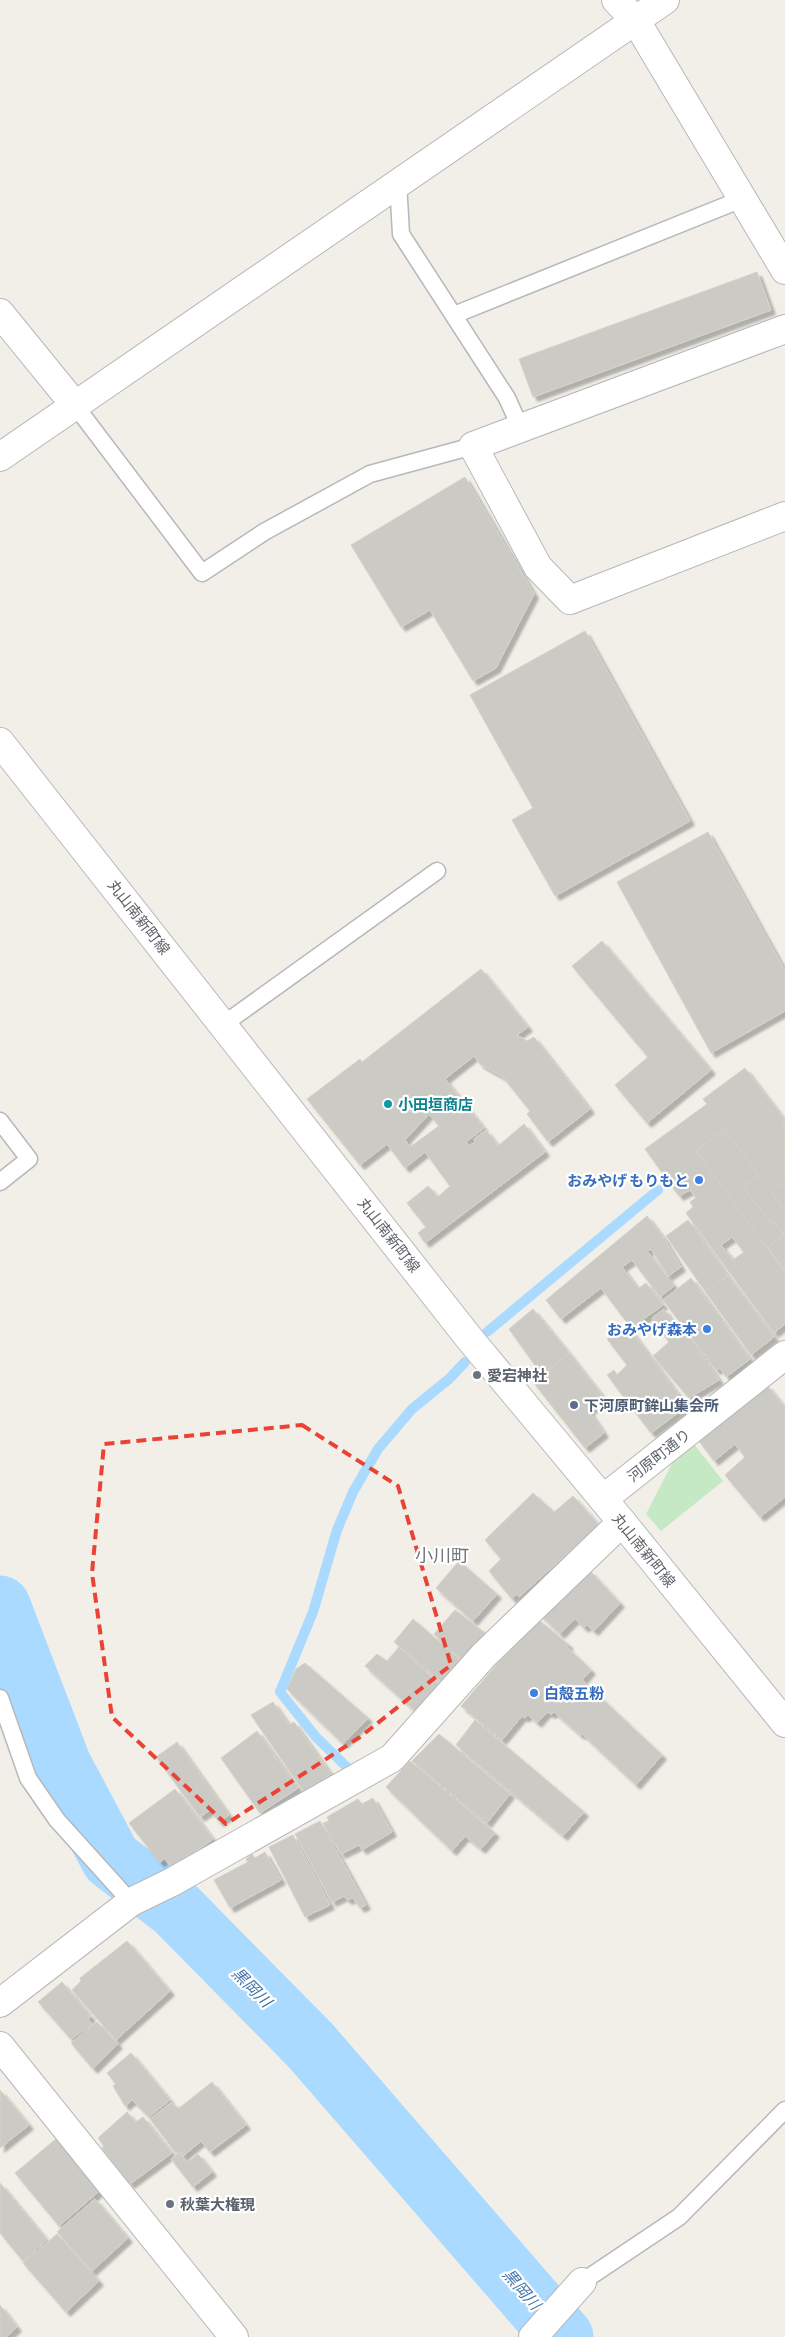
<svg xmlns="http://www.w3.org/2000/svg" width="785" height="2337" viewBox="0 0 785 2337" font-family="'Asap Condensed','Noto Sans JP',sans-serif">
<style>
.green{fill:#c5e8c5}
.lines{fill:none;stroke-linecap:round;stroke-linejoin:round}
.stream{stroke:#aadaff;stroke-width:10}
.river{stroke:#aadaff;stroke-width:61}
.building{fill:#cccac5;stroke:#d6d1c6;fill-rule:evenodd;filter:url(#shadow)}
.service-casing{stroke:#b5b8bc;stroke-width:19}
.minor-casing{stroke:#b5b8bc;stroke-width:30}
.secondary-casing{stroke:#b6babf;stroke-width:30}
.service{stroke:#fff;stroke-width:16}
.minor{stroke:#fff;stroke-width:28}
.secondary{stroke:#fff;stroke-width:28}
.marked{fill:none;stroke:#ea4335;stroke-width:4;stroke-dasharray:10 6;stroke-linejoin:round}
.culture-dot{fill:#0f9aa8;stroke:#fff;stroke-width:2}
.shop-dot{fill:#3f7fe0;stroke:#fff;stroke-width:2}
.worship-dot{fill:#6b7280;stroke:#fff;stroke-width:2}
.service-dot{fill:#5c6f8a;stroke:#fff;stroke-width:2}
.labels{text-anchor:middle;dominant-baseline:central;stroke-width:4.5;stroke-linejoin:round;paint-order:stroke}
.street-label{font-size:15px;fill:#5f6368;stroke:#fff}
.culture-label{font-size:15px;font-weight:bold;fill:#0d838f;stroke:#fff;text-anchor:start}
.shop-label{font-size:15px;font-weight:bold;fill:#366cbe;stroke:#fff;text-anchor:end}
.worship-label{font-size:15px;font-weight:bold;fill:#5b616d;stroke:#fff;text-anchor:start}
.service-label{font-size:15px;font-weight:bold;fill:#4e5e75;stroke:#fff;text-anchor:start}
.water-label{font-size:16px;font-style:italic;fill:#4174aa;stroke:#fff}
.quarter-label{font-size:18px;fill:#70757a;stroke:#fff}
</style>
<defs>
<filter id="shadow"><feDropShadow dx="4.5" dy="4.5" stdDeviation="1" flood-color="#0004"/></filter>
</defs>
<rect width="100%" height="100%" fill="#f1efe8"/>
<!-- green -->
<path class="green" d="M693 1443 723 1481 661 1531 646 1514 676 1456Z"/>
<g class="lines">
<!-- stream -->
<g class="stream">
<path d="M487 1332 658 1190"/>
<path d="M357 1777 316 1737 280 1692 313 1612 337 1530 353 1492 378 1449 412 1409 449 1379 465 1362"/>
</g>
<!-- river -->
<path class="river" d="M0 1606 61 1765 111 1859 176 1909 311 2046 563 2337"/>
</g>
<!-- building -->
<g class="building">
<path d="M757 272 771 310 533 397 519 359Z"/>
<path d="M465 477 534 594 496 668 473 681 430 610 401 627 351 545Z"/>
<path d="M585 631 690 821 555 896 512 820 533 808 470 695Z"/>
<path d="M708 832 785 971V1011L711 1053 617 882Z"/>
<path d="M602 941 711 1070 647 1123 615 1085 648 1057 572 966Z"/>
<path d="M481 969 528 1027 517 1035 527 1041 534 1037 590 1109 548 1142 527 1114 530 1111 503 1077 480 1064 474 1056 445 1079 484 1128 466 1142 469 1146 475 1142 474 1139 486 1130 498 1146 524 1124 545 1152 425 1243 418 1233 426 1227 407 1203 428 1186 438 1197 450 1186 425 1152 405 1168 387 1144 360 1165 307 1099 360 1059 362 1062ZM429 1114 439 1126 410 1147 405 1140Z"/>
<path d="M745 1068 784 1119 785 1181 771 1191 785 1211V1271L768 1247 784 1235 773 1221 771 1223 743 1187 759 1174 724 1129 696 1151 785 1272V1324L774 1333 686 1213 693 1207 690 1202 696 1198 690 1190 679 1196 645 1149 707 1104 703 1099ZM732 1237 744 1252 733 1260 721 1245Z"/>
<path d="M724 1129 759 1174 743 1187 771 1223 773 1221 784 1235 767 1248 696 1151Z"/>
<path d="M785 1181V1211L771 1191Z"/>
<path d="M647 1216 663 1237 681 1267 668 1276 651 1249 647 1251 674 1286 660 1297 632 1260 622 1267 638 1289 646 1283 663 1305 631 1328 601 1288 561 1319 546 1300Z"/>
<path d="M688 1220 728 1276 705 1291 666 1236Z"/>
<path d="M728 1276 774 1337 751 1355 705 1291Z"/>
<path d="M691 1278 750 1359 726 1377 720 1368 716 1370 663 1300Z"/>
<path d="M533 1309 569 1353 542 1375 509 1329Z"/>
<path d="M664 1309 681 1334 685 1331 719 1380 689 1398 653 1356 669 1342 652 1318Z"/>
<path d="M627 1325 687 1406 651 1433 607 1375 614 1370 617 1375 627 1365 607 1339Z"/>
<path d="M569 1353 604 1398 589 1411 604 1433 585 1448 533 1382Z"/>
<path d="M767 1385 785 1408V1497L760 1517 725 1475 745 1457 735 1444 714 1461 699 1441Z"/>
<path d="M533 1493 554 1512 573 1496 599 1525 519 1597 517 1594 512 1599 489 1571 501 1559 485 1540Z"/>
<path d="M459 1561 497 1594 473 1621 436 1588Z"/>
<path d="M590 1571 620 1603 594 1631 587 1625 584 1628 575 1619 560 1634 539 1614Z"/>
<path d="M455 1610 485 1633 463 1661 434 1634Z"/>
<path d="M413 1619 460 1660 442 1682 394 1642Z"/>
<path d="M540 1621 569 1645 567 1647 591 1670 582 1680 662 1755 636 1785 582 1734 580 1735 554 1712 551 1714 547 1712 537 1723 528 1715 524 1718 522 1716 502 1740 461 1706 497 1664Z"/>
<path d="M399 1647 439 1684 415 1711 365 1666 377 1654 387 1661Z"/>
<path d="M305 1663 368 1718 343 1744 287 1689 296 1669Z"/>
<path d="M273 1702 289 1725 294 1722 331 1774 304 1792 251 1715Z"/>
<path d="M475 1720 584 1812 563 1836 456 1745Z"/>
<path d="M257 1731 298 1788 260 1813 221 1758Z"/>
<path d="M439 1734 510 1794 487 1823 412 1761Z"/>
<path d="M177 1742 229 1815 219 1822 210 1810 200 1817 156 1757Z"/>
<path d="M410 1761 495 1833 481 1849 465 1836 452 1851 386 1787Z"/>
<path d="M175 1789 213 1839 172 1868 165 1858 160 1863 129 1823Z"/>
<path d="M373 1798 392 1832 362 1850 359 1845 341 1854 323 1823 329 1821 327 1817 358 1799 362 1804Z"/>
<path d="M320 1821 366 1905 360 1908 353 1898 347 1900 344 1896 332 1902 295 1834Z"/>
<path d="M293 1835 330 1905 305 1917 269 1847Z"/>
<path d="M265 1852 281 1880 230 1908 214 1880 248 1862 246 1859 252 1854 255 1858Z"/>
<path d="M127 1941 170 1991 116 2040 72 1990 81 1981 80 1978Z"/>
<path d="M62 1982 91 2017 88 2019 93 2024 71 2039 38 2002Z"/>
<path d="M97 2022 118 2044 93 2069 71 2043Z"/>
<path d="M131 2053 170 2100 149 2117 132 2100 125 2106 113 2086 116 2084 107 2073Z"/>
<path d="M212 2082 246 2125 210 2152 201 2141 183 2156 179 2151 176 2153 150 2119 172 2102 178 2109Z"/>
<path d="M0 2090 29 2125 0 2148Z"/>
<path d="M127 2112 136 2122 143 2117 172 2153 130 2184 102 2148 104 2146 98 2138Z"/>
<path d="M62 2134 105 2186 59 2226 15 2173Z"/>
<path d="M179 2153 188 2162 198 2154 212 2172 193 2187 171 2159Z"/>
<path d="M0 2183 47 2240 23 2261 0 2233Z"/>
<path d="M95 2199 128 2238 92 2271 57 2232Z"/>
<path d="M57 2234 99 2281 66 2312 23 2263Z"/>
<path d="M0 2305 17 2327 6 2337H0Z"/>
</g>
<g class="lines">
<!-- service casing -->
<g class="service-casing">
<g id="service">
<path d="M398 182 401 234 507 398 521 429"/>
<path d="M454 315 742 199"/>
<path d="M74 404 202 573 264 532 370 474 473 446"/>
<path d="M224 1024 437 871"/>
<path d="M0 1121 29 1159 0 1182"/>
<path d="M0 1698 28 1778 57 1820 131 1902"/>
<path d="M582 2282 679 2217 785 2110"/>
</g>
</g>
<!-- minor casing -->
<g class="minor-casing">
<g id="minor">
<path d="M616 0 636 21 785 270"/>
<path d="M0 313 74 404"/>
<path d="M785 329 473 446 538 567 570 600 785 516"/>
<path d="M0 457 665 0"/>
<path d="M603 1499 785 1355"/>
<path d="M0 2003 131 1902 172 1882 392 1758 484 1655 622 1522"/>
<path d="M0 2046 234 2337"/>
<path d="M533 2337 582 2282"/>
</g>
</g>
<!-- secondary casing -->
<g class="secondary-casing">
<path id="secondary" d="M0 742 469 1338 622 1522 785 1723"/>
</g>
<!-- service -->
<use href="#service" class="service"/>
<!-- minor -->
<use href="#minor" class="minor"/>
<!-- secondary -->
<use href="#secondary" class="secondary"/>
</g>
<!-- marked area -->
<path class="marked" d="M302 1425 398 1486 451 1665 360 1737 226 1824 112 1717 92 1573 104 1444Z"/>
<!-- markers -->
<circle class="culture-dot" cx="388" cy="1104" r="5"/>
<g class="shop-dot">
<circle cx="699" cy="1180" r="5"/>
<circle cx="707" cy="1329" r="5"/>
<circle cx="534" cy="1693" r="5"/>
</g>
<g class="worship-dot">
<circle cx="477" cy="1375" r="5"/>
<circle cx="170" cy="2204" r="5"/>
</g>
<circle class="service-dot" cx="574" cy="1405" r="5"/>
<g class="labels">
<!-- street labels -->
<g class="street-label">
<text transform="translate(139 917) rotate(52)">丸山南新町線</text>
<text transform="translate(389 1235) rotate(52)">丸山南新町線</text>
<text transform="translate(659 1455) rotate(-38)">河原町通り</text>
<text transform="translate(644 1550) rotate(51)">丸山南新町線</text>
</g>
<!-- culture labels -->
<g class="culture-label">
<text x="398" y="1104">小田垣商店</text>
</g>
<!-- shop labels -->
<g class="shop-label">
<text x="689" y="1180">おみやげ もりもと</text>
<text x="697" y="1329">おみやげ森本</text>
<text x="544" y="1693" text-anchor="start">白殻五粉</text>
</g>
<!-- worship labels -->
<g class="worship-label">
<text x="487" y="1375">愛宕神社</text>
<text x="180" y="2204">秋葉大権現</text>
</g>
<!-- service labels -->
<g class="service-label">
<text x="584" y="1405">下河原町鉾山集会所</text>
</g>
<!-- water labels -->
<g class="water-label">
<text transform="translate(252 1987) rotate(45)">黒岡川</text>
<text transform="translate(522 2289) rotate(49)">黒岡川</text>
</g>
<!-- quarter labels -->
<g class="quarter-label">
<text x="442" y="1555">小川町</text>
</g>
</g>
</svg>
